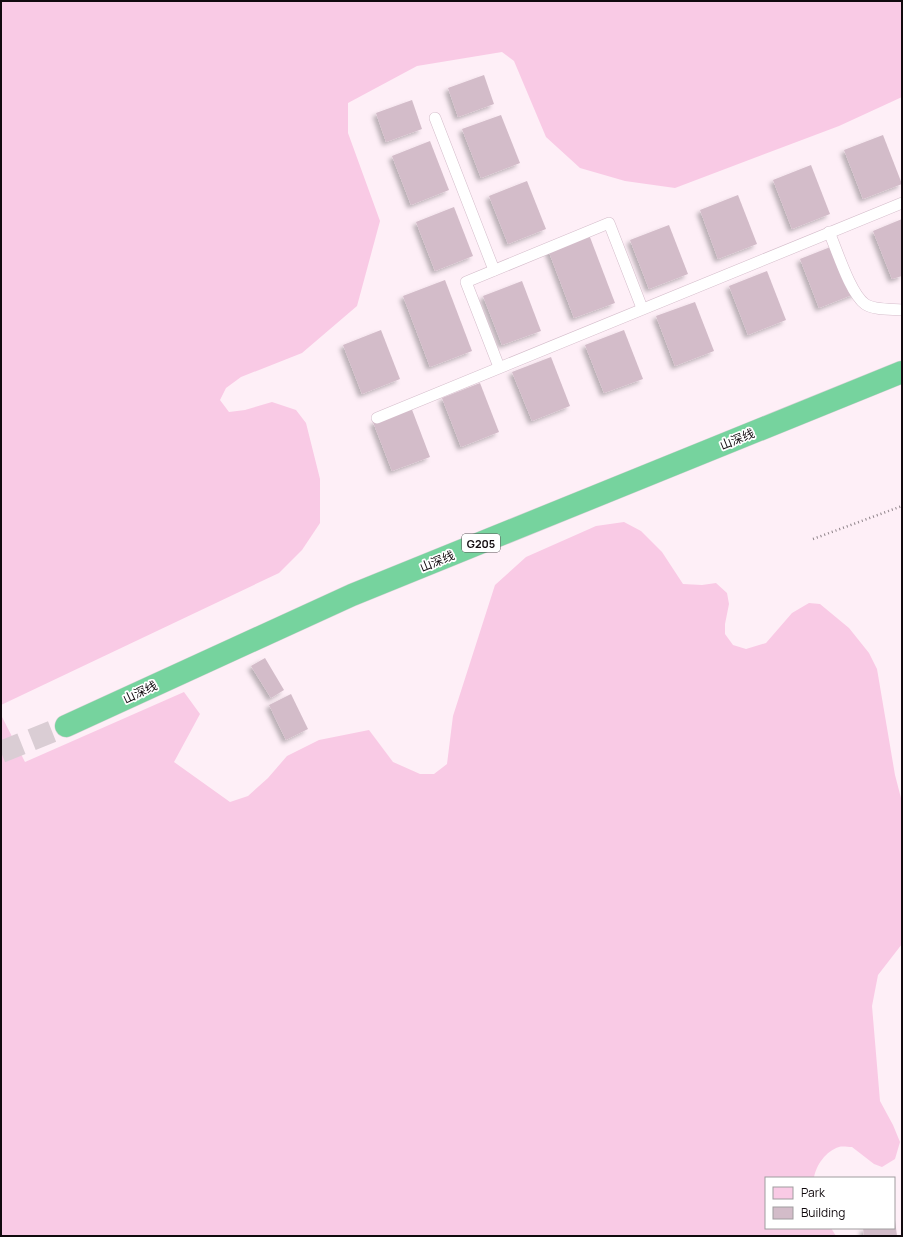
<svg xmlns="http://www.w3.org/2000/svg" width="903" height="1237" viewBox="0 0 903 1237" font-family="Manrope,'Noto Sans SC',sans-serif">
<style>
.green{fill:#f9cae5}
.building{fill:#d3bcc9;filter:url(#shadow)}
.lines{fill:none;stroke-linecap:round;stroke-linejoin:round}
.trunk-tunnel{stroke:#dacdd4;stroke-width:22;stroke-dasharray:22 11;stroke-linecap:butt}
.service-casing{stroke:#d4bcca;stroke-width:12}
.trunk-casing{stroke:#d4d3d4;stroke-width:23}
.path{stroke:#8e8389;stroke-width:2.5;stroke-dasharray:1 3;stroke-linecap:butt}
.service{stroke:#fff;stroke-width:11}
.trunk{stroke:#76d39e;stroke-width:22}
.labels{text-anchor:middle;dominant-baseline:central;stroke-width:3.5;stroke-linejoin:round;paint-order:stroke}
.shield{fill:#fff;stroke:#585456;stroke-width:1}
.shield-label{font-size:11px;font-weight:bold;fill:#110a0e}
.street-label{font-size:12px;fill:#110a0e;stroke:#fff}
</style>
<defs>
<filter id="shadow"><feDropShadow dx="-3.5" dy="3.5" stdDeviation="2" flood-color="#0004"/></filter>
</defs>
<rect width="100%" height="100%" fill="#feeff7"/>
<!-- green -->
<g class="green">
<path d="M1 1H902V97L839 126 675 188 625 181 580 168 546 137 514 61 502 52 417 66 348 103V133L380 221 357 306 302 353 241 377 226 388 220 400 229 412 245 410 272 402 296 410 306 423 320 479V523L302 550 279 573 1 705Z"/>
<path d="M624 522 641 531 662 552 683 584 702 585 716 583 727 593 729 604 725 624V634L733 645 746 649 766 643 792 613 809 603 820 604 849 628 869 653 877 669 895 775 902 802V944L878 975 872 1006 880 1101 893 1125 900 1142 895 1159 882 1167 874 1164 852 1147C848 1147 842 1146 839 1147 826 1151 816 1165 814 1178H766V1228H831L836 1236H1V715L25 762 184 692 200 714 174 762 230 802 248 796 268 778 287 756 319 740 369 730 393 762 420 774H434L447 764 453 716 495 585 526 557 596 526Z"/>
</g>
<!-- building -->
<g class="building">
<path d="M484 75 494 104 458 117 448 88Z"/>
<path d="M412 100 422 129 386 142 376 113Z"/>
<path d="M501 115 520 163 481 178 462 129Z"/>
<path d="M883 135 902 184 863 199 844 150Z"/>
<path d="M430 141 449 190 411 205 392 156Z"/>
<path d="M811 165 830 214 792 229 773 180Z"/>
<path d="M527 181 546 229 508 244 489 196Z"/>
<path d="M738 195 757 244 718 259 700 210Z"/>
<path d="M454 207 473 256 435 271 416 222Z"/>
<path d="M902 219V276L892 279 873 231Z"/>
<path d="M669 225 688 274 649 289 630 240Z"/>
<path d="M588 232 615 303 574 318 547 247Z"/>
<path d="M838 244 857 293 819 308 800 259Z"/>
<path d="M767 271 786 320 748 335 729 286Z"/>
<path d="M445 280 472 351 430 367 403 296Z"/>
<path d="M522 281 541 331 502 345 483 296Z"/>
<path d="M695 302 714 351 675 366 656 316Z"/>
<path d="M381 330 400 379 362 394 343 345Z"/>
<path d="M624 330 643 379 604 393 585 345Z"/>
<path d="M551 357 570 406 532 421 512 372Z"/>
<path d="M480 383 499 432 461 447 442 398Z"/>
<path d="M411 407 430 457 392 471 373 422Z"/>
<path d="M265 658 284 690 271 698 251 666Z"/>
<path d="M291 694 308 729 286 740 269 705Z"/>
<path d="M894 1220H895L897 1236H864L863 1228H894Z"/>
</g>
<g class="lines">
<!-- trunk-tunnel -->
<path class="trunk-tunnel" d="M1 752 66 726"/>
<!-- service casing -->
<g class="service-casing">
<g id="service">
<path d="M435 118 494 270"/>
<path d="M829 232C837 250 850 293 865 304 873 310 892 309 902 310"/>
<path d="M499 367 466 282 609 223 642 308"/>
<path d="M377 418 902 203"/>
</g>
</g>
<!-- trunk casing -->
<g class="trunk-casing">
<path id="trunk" d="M66 726 352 595 902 372"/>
</g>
<!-- path -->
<path class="path" d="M813 539 902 506"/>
<!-- service -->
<use href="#service" class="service"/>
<!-- trunk -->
<use href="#trunk" class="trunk"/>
</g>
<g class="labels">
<!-- shield labels -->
<rect class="shield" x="462" y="534" width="38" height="18" rx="3"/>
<g class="shield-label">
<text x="481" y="543">G205</text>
</g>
<!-- street labels -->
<g class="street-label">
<text transform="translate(737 439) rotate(-22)">山深线</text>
<text transform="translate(437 561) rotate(-22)">山深线</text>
<text transform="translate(140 692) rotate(-25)">山深线</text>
</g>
</g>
<!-- border -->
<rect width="903" height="1237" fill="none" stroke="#110a0e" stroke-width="4"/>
<!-- legend -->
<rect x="765" y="1177" width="130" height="52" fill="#ffffff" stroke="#a09d9f"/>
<rect x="773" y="1187" width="20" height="12" fill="#f9cae5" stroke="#a09d9f"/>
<text x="801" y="1197" font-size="12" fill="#110a0e">Park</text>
<rect x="773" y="1207" width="20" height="12" fill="#d3bcc9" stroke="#a09d9f"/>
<text x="801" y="1217" font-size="12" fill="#110a0e">Building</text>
</svg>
